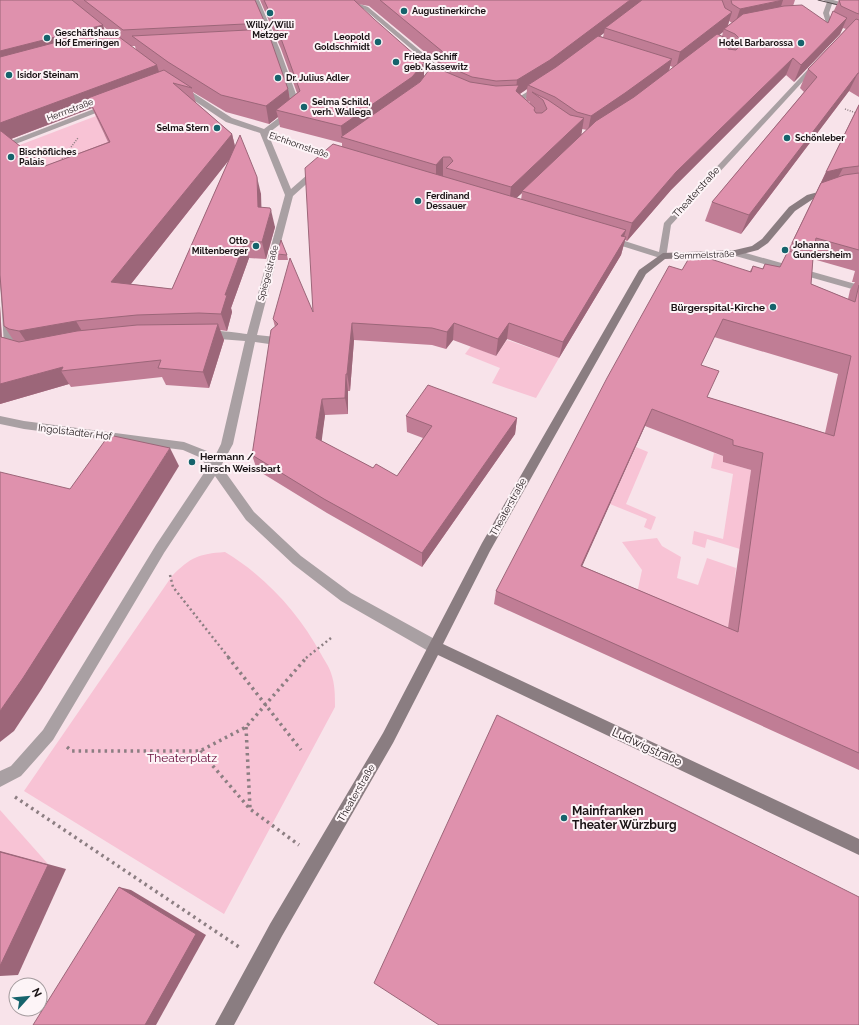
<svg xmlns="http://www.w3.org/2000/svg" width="859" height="1025" viewBox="0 0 859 1025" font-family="Raleway,sans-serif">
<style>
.green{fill:#f8c3d5}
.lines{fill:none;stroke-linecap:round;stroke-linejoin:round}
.path-far2{stroke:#8c7e82;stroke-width:1.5;stroke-dasharray:1 1.5;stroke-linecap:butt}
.path-far1{stroke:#8c7e82;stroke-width:2.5;stroke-dasharray:2 3;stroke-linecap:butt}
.path{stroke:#8c7e82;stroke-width:3.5;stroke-dasharray:2.5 4;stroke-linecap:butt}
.street{fill:#a9a0a3;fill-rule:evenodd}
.secondary{fill:#8a7d81;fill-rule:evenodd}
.tram{stroke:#53484c;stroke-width:1}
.wall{fill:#c07d95;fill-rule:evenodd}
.shaded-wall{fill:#9c6679}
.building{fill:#df91ad;stroke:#9c6679;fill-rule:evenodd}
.poi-dot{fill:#16636c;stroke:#fdf4f7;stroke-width:1.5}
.labels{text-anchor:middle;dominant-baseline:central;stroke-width:4;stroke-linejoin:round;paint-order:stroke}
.far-poi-label{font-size:9px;font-weight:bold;fill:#1b1416;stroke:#fdf4f7;text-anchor:start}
.far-street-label{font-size:9px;fill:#1b1416;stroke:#fdf4f7}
.street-label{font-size:10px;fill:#1b1416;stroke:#fdf4f7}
.poi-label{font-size:10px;font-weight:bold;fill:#1b1416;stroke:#fdf4f7;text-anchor:end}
.near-street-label{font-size:12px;fill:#1b1416;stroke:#fdf4f7}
.near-park-label{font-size:12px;fill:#670a39;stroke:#fdf4f7}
.near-poi-label{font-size:12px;font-weight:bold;fill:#1b1416;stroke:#fdf4f7;text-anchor:start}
</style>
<rect width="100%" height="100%" fill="#f8e3ea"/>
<!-- green -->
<g class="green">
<path d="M96 116 104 134 121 150 54 183 12 148Z"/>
<path d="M507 340 559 358 536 398 492 383 500 368 465 354 471 346 496 356Z"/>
<path d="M636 447 648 452 626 504 656 517 651 530 644 527 647 519 610 504Z"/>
<path d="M714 453 723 456V462L751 470 740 549 707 539 705 548 692 544 694 531 723 539 733 474 711 468Z"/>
<path d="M657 538 662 546 681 557 677 578 698 585 707 558 736 568 732 605 767 650 636 598 642 570 622 542Z"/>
<path d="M225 552C265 576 299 613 321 654 324 660 329 666 331 673 335 684 335 695 335 707L224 914 24 791 172 576C191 557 198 554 225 552Z"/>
<path d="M0 810 48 864 0 852Z"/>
</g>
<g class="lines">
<!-- path-far2 -->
<g class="path-far2">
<path d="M845 109 859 114"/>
<path d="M33 156 80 154"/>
<path d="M59 163 78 138"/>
</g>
<!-- path-far1 -->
<g class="path-far1">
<path d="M170 575 173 587 229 658"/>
<path d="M306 658 331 638"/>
</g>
<!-- path -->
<g class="path">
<path d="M228 657 301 750"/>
<path d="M246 727 250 808"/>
<path d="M67 747 72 751H200L246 727 307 657"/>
<path d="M200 751 250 809 299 845"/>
<path d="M15 797 239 947"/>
</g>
<!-- street -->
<g class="street">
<path d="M253 0H259L280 50 301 108 270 132 343 158 339 160H336L269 136 291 189 315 168H321L322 170 293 196 257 335 276 337 281 341 276 345 255 342 233 444 221 466 254 512 301 556 351 593 440 642 442 647 440 652 435 653 430 652 341 601 293 564 246 520 215 476 164 553 53 740 21 776 0 787V771L11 766 43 730 156 545 208 467 199 457 183 450 24 429 0 424V416L24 421 184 442 207 451 214 458 221 444 245 341 206 338 201 335C207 327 237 333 247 334L285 195 260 133 226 122 177 89 178 87H184L232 118 264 129 293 107 274 50Z"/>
<path d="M823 0H833L859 7V11L832 4 829 13 832 25 827 26 823 13 827 2Z"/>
<path d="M360 4 368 7 442 69V71L433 80H429V78L436 70 364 9 348 6 351 4Z"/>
<path d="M813 64 818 65 671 225 666 258H660L606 241 605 239 606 237 609 236 659 252 664 223Z"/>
<path d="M540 84 542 85V87L521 102H518L514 100Z"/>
<path d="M107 104H110L114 106 0 150V145Z"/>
<path d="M735 250 859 285V291L732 255 731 253 732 251Z"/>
<path d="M0 282 3 283 9 289 14 343 21 350 20 353C13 354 7 350 4 345Z"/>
</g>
<!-- secondary -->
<path class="secondary" d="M859 185V189L834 192 813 199 795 211 768 243 758 250 735 256 665 259 646 274 490 551 443 644 859 839V855L438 655 393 743 282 936 234 1025H215L270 924 383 733 482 543 639 270 663 253 735 250 752 246 762 239 789 207 807 195 833 188Z"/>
<!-- tram -->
<path class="tram" d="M818 0 859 10"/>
</g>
<!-- wall -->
<g class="wall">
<path d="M0 0H255L265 23 266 29 288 89 290 99 297 93 281 49 260 0H795L793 6 828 23 839 0H859V97L849 91 741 234 705 221 712 202 804 92 800 88 808 69 846 29 843 28 840 34 794 82 786 75 671 190 627 241 625 240 621 255 559 358 507 339 496 356 453 340 446 349 432 345 354 340 350 391H348V414L325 415 321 441 373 468 397 476 423 438 407 432 406 416 517 418 515 434 422 567 327 513 257 470 252 455 275 327 273 319 313 312 342 147V143L280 127 278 117 269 124 226 112 193 92 196 103 232 134 235 146 261 194V207L275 227 266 259 249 258 231 308 232 312 227 331 220 330 224 340 209 388 166 385 162 377 71 387 69 384 0 404V306L2 337 14 341 4 326 0 281ZM358 4 369 6 438 63V68L424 76ZM729 21 732 23 728 25ZM103 26 110 32H105ZM723 32 722 36 719 35ZM604 33 603 37 600 36ZM131 46H135L136 50ZM670 66 673 67 669 71ZM527 89 526 100 530 102V103L520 94ZM92 108 108 142 45 166 11 139ZM582 129 587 130 581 135ZM229 160 172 289 131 284ZM522 193 521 200 516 198Z"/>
<path d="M859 104V770L494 604 496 591 682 270 750 271 753 266 762 269 765 264 780 267ZM813 259 855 271 852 282H855L850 290 848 299 811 284ZM714 337 838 374 825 433 707 397 701 365ZM645 426 723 456V462L751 470 728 628 582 566Z"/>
<path d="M277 254 287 255 288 260H278Z"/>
</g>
<!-- shaded-wall -->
<g class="shaded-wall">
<path d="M630 0H647L605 28 604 33 548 77 528 85 527 89 518 95 514 109 517 80Z"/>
<path d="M783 0 778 16 735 24 740 9Z"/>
<path d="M732 12 727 28 724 29 723 32 676 68 680 52Z"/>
<path d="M847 18 840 34 794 82 801 65Z"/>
<path d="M103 25 108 41 0 69V51Z"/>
<path d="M793 58 786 75 671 190 627 241 632 223 676 172Z"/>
<path d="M672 59 668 74 588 130 591 116Z"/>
<path d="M424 63V79L342 137 341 126Z"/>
<path d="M157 65 162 82 88 98 92 108 3 142 0 143V123Z"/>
<path d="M858 73 849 91 741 234 749 215Z"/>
<path d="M288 89 291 106 276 110 278 117 269 124 266 106Z"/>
<path d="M584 118 581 137 522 191V193L509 205 511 187Z"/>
<path d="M232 134 236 151 119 299 111 282Z"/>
<path d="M443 157V176L436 183V165Z"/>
<path d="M843 168 833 187 817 191 826 172Z"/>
<path d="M257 177 261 194 262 224 258 207Z"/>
<path d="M271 210 275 227 266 259 262 242Z"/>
<path d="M626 230 622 244 626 237 621 255 559 358 563 342 621 236Z"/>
<path d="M245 241 249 258 231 308 232 312 227 331 221 314 225 295Z"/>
<path d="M0 306 2 345 0 342Z"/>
<path d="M76 321 86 338 30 347 19 331Z"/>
<path d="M352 323 354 340 350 391 347 374Z"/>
<path d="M454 323 453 340 446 349 447 332Z"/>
<path d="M509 323 507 339 496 356 498 339Z"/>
<path d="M218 324 224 340 209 388 203 372Z"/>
<path d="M63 367 61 371 69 384 0 404V384Z"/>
<path d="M346 374 348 391V414L345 398Z"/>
<path d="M322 399 325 415 320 454 316 438Z"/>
<path d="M652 409 645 426 576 580 581 566Z"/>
<path d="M517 418 515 434 422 567V553Z"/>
<path d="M170 448 179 466 41 690 14 731 0 742V711Z"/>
<path d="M0 851 66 869 18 975 0 976Z"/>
<path d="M119 887 131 890 206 935 156 1025H145Z"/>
</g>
<!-- building -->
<g class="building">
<path d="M0 0H72L103 25 0 51Z"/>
<path d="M84 0H255L265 23 123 30Z"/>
<path d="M264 0H354L374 19 424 63 412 77 341 126 276 110 300 91 279 33Z"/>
<path d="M380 0H630L550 60 517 80 496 81 472 77 438 62 443 56V52Z"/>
<path d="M642 0H722L725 8 732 12 680 52 605 28Z"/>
<path d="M731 0H783L740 9 732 4Z"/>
<path d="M839 0H859V14L856 13 841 6Z"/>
<path d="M802 5 828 23 833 11 847 18 801 65 793 58 676 172 632 223 522 191 596 121 634 97 717 34 728 39 732 43 728 49 736 50 742 44 740 39 735 34 724 29 743 14 784 6Z"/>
<path d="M856 19 859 20V73H858L749 215 712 202 817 77 808 69Z"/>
<path d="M267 29 288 89 266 106 221 95 168 62 132 36Z"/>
<path d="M111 31 157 65 0 123V57L95 32Z"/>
<path d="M598 36 672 59 625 93 591 116 577 112 555 97 528 85 556 67Z"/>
<path d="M432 66 470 82 496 86 519 85 516 91 535 108 534 110 536 113H542L547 109 543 100 532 92 548 100 570 115 584 118 511 187 446 168 453 161 450 157H443L436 165 341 137 420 82Z"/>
<path d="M164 70 192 88 173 83 232 134 111 282 172 289 240 135 257 177 258 207 270 208 271 210 262 242 245 241 225 295H227L221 314 199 313 137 315 76 321 19 331 9 329 4 326 0 275V131H1L45 166 110 142 88 98Z"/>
<path d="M859 105V166L843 168 826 172Z"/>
<path d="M333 144 626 230 621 236 626 237 563 342 509 323 498 339 454 323 447 332 432 328 352 323 347 374H346L345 398 322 399 316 438 373 468 376 464 397 476 432 426 406 416 428 385 517 418 422 553 324 499 252 455 271 330 278 324 273 319 290 258 313 312 305 168Z"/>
<path d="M859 173V250L816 238 814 249 792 243 821 183 844 175Z"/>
<path d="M281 240 287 255 277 254Z"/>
<path d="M788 251 813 258 811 284 855 302 859 285V753L496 591 607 378 669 266 682 270 692 253 751 272 753 266 763 269 765 264 780 267ZM723 319 851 356 834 436 707 397 719 371 701 365ZM652 409 733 440V445L763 453 738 632 581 566Z"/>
<path d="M218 324 203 372 158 368 161 360 61 371 63 367 0 384V336L1 337 19 342 77 331 137 325Z"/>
<path d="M109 435 170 448 23 678 0 711V472L70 489Z"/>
<path d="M497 715 859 897V1025H439L374 983Z"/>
<path d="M0 852 48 865 0 966Z"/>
<path d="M119 887 196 934 145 1025H33Z"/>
</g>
<!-- markers -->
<g class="poi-dot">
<circle cx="404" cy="11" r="4"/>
<circle cx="270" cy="13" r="4"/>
<circle cx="47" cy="38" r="4"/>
<circle cx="378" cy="42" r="4"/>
<circle cx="801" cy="43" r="4"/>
<circle cx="396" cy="62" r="4"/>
<circle cx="9" cy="75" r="4"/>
<circle cx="278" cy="78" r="4"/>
<circle cx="304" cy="107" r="4"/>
<circle cx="217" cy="128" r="4"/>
<circle cx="787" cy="138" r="4"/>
<circle cx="11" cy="157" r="4"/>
<circle cx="418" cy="201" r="4"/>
<circle cx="256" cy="246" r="4"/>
<circle cx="785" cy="250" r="4"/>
<circle cx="773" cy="307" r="4"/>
<circle cx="192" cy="462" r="4"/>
<circle cx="564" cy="818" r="4"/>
</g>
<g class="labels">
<!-- far-poi labels -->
<g class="far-poi-label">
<text x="412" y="11">Augustinerkirche</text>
<text x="270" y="25" text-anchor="middle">Willy/Willi<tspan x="270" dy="10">Metzger</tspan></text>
<text x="55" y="33">Geschäftshaus<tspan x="55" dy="10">Hof Emeringen</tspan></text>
<text x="370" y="37" text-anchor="end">Leopold<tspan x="370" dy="10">Goldschmidt</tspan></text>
<text x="793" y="43" text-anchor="end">Hotel Barbarossa</text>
<text x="404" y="57">Frieda Schiff<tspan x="404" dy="10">geb. Kassewitz</tspan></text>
<text x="17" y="75">Isidor Steinam</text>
<text x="286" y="78">Dr. Julius Adler</text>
<text x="312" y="102">Selma Schild,<tspan x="312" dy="10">verh. Wallega</tspan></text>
<text x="209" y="128" text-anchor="end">Selma Stern</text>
<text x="795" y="138">Schönleber</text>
<text x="19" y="152">Bischöfliches<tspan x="19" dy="10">Palais</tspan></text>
<text x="426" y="196">Ferdinand<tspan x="426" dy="10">Dessauer</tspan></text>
<text x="248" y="241" text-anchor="end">Otto<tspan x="248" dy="10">Miltenberger</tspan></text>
<text x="793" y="245">Johanna<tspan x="793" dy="10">Gundersheim</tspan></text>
</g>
<!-- far-street labels -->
<g class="far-street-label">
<text transform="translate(70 110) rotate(-21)">Herrnstraße</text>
<text transform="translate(299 145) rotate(19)">Eichhornstraße</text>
<text transform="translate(704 255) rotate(-2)">Semmelstraße</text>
<text transform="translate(268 273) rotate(-75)">Spiegelstraße</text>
</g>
<!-- street labels -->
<g class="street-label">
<text transform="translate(696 192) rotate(-48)">Theaterstraße</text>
<text transform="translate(75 432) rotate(7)">Ingolstadter Hof</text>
<text transform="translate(508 507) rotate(-61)">Theaterstraße</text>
<text transform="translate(356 793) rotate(-60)">Theaterstraße</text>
</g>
<!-- poi labels -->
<g class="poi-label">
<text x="765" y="307">Bürgerspital-Kirche</text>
<text x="200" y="456" text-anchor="start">Hermann /<tspan x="200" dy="12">Hirsch Weissbart</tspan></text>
</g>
<!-- near-street labels -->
<g class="near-street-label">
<text transform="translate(647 747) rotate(25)">Ludwigstraße</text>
</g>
<!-- near-park labels -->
<g class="near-park-label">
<text x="182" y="758">Theaterplatz</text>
</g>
<!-- near-poi labels -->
<g class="near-poi-label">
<text x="572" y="811">Mainfranken<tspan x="572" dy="14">Theater Würzburg</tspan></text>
</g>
</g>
<!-- north arrow -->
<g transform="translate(28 997) rotate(63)"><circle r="19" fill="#fdf4f7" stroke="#a39a9d"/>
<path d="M0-3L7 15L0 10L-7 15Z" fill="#16636c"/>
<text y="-6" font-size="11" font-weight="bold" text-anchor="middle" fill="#1b1416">N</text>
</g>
</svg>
